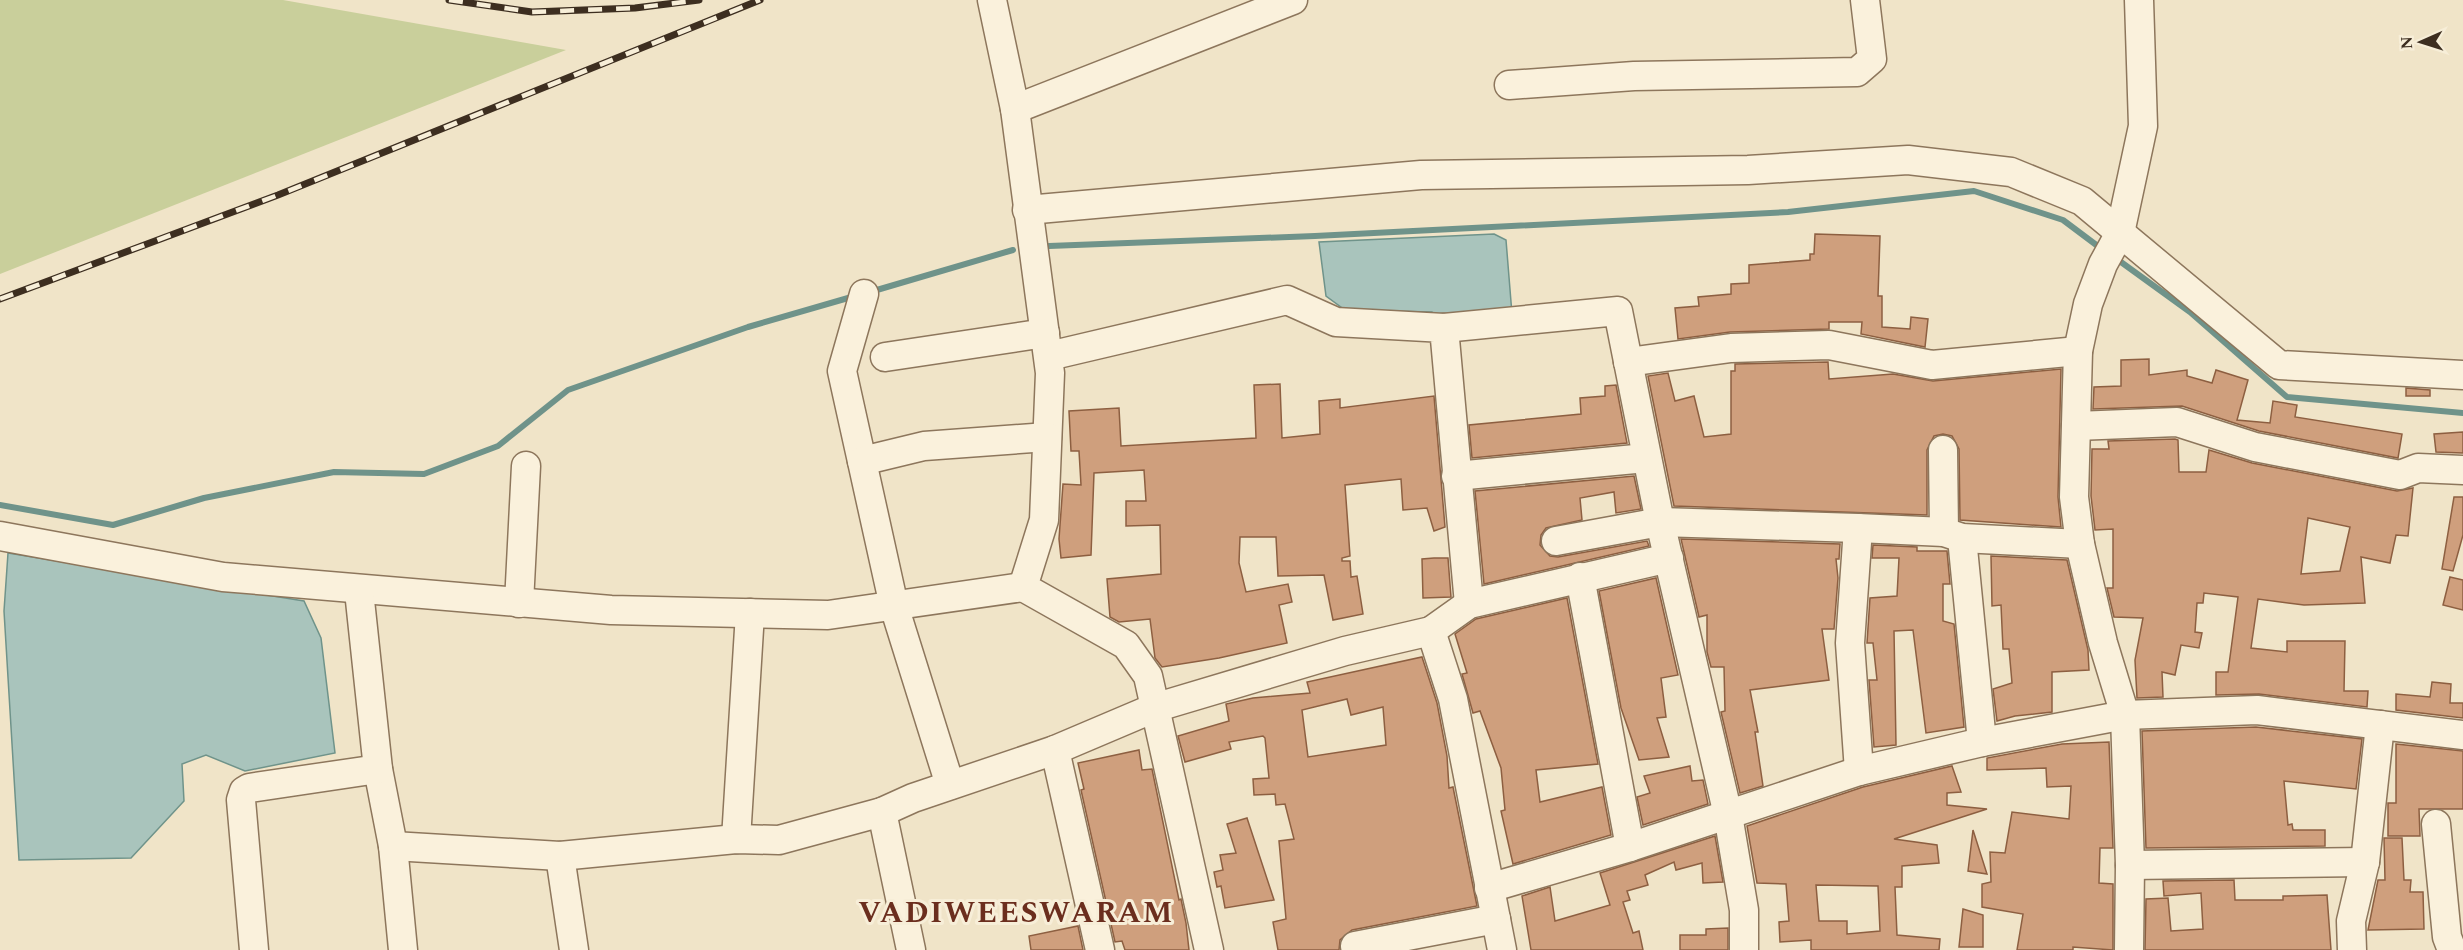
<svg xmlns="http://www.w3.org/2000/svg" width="2463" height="950" viewBox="0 0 2463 950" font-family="Spectral,serif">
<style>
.green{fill:#c9cf9b}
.water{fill:#a9c4bc;stroke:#6f938a;stroke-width:1.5}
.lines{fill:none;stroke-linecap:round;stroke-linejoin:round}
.stream{stroke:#6f938a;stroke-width:6}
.building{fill:#cf9f7d;stroke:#8d5f41;stroke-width:1.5;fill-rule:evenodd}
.minor-casing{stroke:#8d765c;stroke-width:31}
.minor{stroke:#faf1dc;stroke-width:28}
.rail-casing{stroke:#3d2e20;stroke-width:7}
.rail{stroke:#f7eed8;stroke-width:4.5;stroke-dasharray:14;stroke-linecap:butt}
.labels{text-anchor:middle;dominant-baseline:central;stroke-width:6;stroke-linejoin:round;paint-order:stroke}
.district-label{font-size:30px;font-weight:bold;letter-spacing:1.5px;fill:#6b2e1e;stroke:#f7eed8}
</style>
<rect width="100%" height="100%" fill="#f0e4c8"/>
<!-- green -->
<path class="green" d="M0 0H283L566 50 0 274Z"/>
<!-- water -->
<g class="water">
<path d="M1494 234 1506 240 1512 314 1440 322 1432 312 1345 310 1326 296 1319 242Z"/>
<path d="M8 553 304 601 321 638 335 753 245 771 206 755 182 764 184 801 131 858 19 860 4 611Z"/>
</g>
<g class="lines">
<!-- stream -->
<g class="stream">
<path d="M1049 246 1315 236 1788 212 1974 191 2063 220 2103 250"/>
<path d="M2114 257 2190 312 2287 397 2463 413"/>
<path d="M870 292 1013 250"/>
<path d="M0 505 113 525 204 498 334 472 424 474 498 446 568 390 748 327 855 296"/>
</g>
</g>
<!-- building -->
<g class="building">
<path d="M1815 234 1880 236 1878 296H1882V327L1910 329 1911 317 1928 319 1925 347 1861 334 1862 322H1829V329L1730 332 1678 339 1675 308 1699 306 1698 297 1731 294V284L1749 283V265L1810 260V254H1814Z"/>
<path d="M2149 359V375L2187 370V376L2212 383 2216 370 2248 380 2237 420 2270 423 2273 401 2297 405 2295 417 2402 434 2398 458 2259 431 2182 406 2093 409 2094 387 2121 386V360Z"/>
<path d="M1828 362 1829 379 1893 374 1933 381 2061 369 2058 497 2061 527 1960 520 1959 449 1952 436 1943 434 1934 436 1927 450V515L1674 506 1648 376 1668 373 1675 401 1694 396 1704 437 1731 434V371H1735V364Z"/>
<path d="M1280 384 1282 438 1320 434 1319 401 1340 399V408L1434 396 1445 527 1434 531 1427 508 1403 510 1401 479 1345 485 1350 556 1342 558V561H1350L1351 577 1357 576 1363 614 1333 620 1324 575 1278 576 1276 537H1240L1239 563 1246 592 1288 584 1292 602 1279 605 1287 643 1219 658 1162 667 1155 658 1150 619 1119 622 1110 617 1107 579 1161 574 1160 525 1126 526V501H1146L1144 470 1094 473 1091 555 1061 558 1059 539 1063 484 1081 485 1079 451H1071L1069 411 1119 408 1121 446 1256 438 1254 385Z"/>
<path d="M1616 385 1627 443 1472 458 1469 425 1581 414 1580 398 1605 396V386Z"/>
<path d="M2406 388 2430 390V396H2406Z"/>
<path d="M2463 432V453L2436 452 2434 434Z"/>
<path d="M2175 439 2178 440 2179 472H2206L2209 450 2252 463 2397 491 2413 488 2408 536 2396 535 2390 563 2361 557 2365 603 2304 605 2258 599 2251 648 2287 652V641H2345L2344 691H2368L2367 707 2259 694 2216 695V672H2228L2238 597 2204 593 2203 603H2197L2195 632 2202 633 2199 648 2181 645 2175 675 2162 672 2163 697 2137 698 2135 660 2143 618 2114 617 2107 588H2113V529L2095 530 2091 496 2092 449H2109L2108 441ZM2308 518 2350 527 2340 571 2301 574Z"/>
<path d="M1634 476 1641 509 1616 513 1614 492 1580 498 1582 520 1546 528 1541 535 1540 545 1550 556 1558 557 1647 541 1649 546 1484 584 1475 491Z"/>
<path d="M2454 497H2463V535L2453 571 2442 569Z"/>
<path d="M1681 539 1840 544 1839 559H1836L1838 578 1834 629H1822L1829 680 1750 690 1758 732H1755L1763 786 1740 793 1721 712 1725 711 1724 667H1711L1707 652V615L1699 617Z"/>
<path d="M1873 545 1917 547V551H1947L1950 584H1943V621L1954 624 1964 727 1926 733 1913 630 1894 631 1896 745 1874 747 1869 680H1877L1873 643H1867L1870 598 1897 596 1899 558H1872Z"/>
<path d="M1991 556 2067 560 2088 650 2089 670 2052 672V712L2015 716 1997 721 1993 689 2012 683 2009 649H2003L2001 605 1992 606Z"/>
<path d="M1434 558H1448L1451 597 1423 598 1422 559Z"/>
<path d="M2450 577 2463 580V610L2443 605Z"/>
<path d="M1656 578 1678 675 1661 678 1666 717 1657 718 1669 757 1639 760 1621 708 1599 591Z"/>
<path d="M1567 598 1598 764 1536 770 1540 802 1602 787 1611 835 1513 864 1501 811 1505 810 1501 768 1480 711 1473 713 1462 674 1467 673 1455 634 1476 619Z"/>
<path d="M1422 657 1437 703 1447 756 1449 788 1453 787 1477 906 1352 930 1340 940 1339 950H1278L1273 922 1286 919 1279 841 1294 839 1285 804 1276 805 1275 794 1254 795 1253 779 1269 778 1265 738 1263 736 1229 742 1231 749 1185 762 1178 736 1229 721 1226 704 1253 698 1310 693 1307 682ZM1347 699 1351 715 1383 707 1386 745 1308 757 1302 710Z"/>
<path d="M2432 682 2451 684 2450 703H2463V718L2396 710V694L2430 697Z"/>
<path d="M2256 727 2362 739 2356 789 2284 781 2288 825 2292 824 2293 830H2325V846L2146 848 2142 731Z"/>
<path d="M2109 742 2113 848H2100L2099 883 2113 884V950L2073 947V950H2017L2023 914 1982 907V884L1991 882 1990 852 2005 853 2012 812 2069 819 2071 786 2047 787 2046 768 1987 770V758L2062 744Z"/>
<path d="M2396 744 2463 751V809H2419L2420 836H2388V803H2396Z"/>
<path d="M1139 750 1142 770 1152 769 1179 900 1181 899 1186 923 1189 950H1125L1122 941 1115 942 1081 790 1084 789 1078 763Z"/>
<path d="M1690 766 1692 781 1703 780 1708 804 1643 825 1637 797 1650 793 1644 776Z"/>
<path d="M1952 766 1961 792 1947 793V805L1987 809 1894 839 1937 845 1939 863 1902 866V887H1895L1897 935 1940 939 1939 950H1811V940L1780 942 1779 922 1789 921 1786 884 1757 883 1747 826 1863 787ZM1816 885 1878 886 1880 931 1847 934V921H1819Z"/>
<path d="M1247 818 1274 900 1225 908 1221 886 1217 887 1214 872 1223 870 1220 855 1236 853 1227 824Z"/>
<path d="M1973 830 1987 874 1968 871Z"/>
<path d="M1715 836 1723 882 1703 883 1702 863 1676 870 1674 862 1645 875 1648 885 1627 891 1630 900 1623 902 1633 933 1639 931 1643 950H1531L1522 896 1550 887 1555 921 1610 905 1600 873Z"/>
<path d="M2384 838H2402L2404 880H2411L2410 892H2423L2424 929 2368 930 2378 880H2385Z"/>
<path d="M2234 880 2235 900H2283V896L2327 895 2331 950H2145L2146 899 2168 898 2171 931 2203 929 2201 893 2164 896 2163 881Z"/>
<path d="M1963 909 1983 915V947H1959Z"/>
<path d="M1078 926 1083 950H1031L1029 936Z"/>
<path d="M1728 928V950H1680V935H1706V929Z"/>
</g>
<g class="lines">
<!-- minor casing -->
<g class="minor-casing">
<g id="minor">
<path d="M992 0 1015 109 1050 373 1044 520 1023 587 1126 645 1148 676 1209 950"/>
<path d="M1509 85 1634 76 1857 72 1872 59 1865 0"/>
<path d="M1015 109 1293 0"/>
<path d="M1027 210 1421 175 1748 170 1908 160 2011 172 2082 201 2279 365 2463 375"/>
<path d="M864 294 842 371 894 606 950 785"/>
<path d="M1444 328 1618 311 1660 522 1728 815 1744 910V950"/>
<path d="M1049 356 1287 300 1336 322 1444 328 1469 604"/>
<path d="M885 357 1045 333"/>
<path d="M1628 362 1731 348 1829 345 1932 365 2078 351"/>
<path d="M2076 426 2177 422 2255 447 2400 475 2418 468 2463 470"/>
<path d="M1943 450 1944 532"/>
<path d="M862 461 924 446 1047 437"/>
<path d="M1456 476 1646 458"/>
<path d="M1858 528 1850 643 1859 771"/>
<path d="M0 536 223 577 611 610 828 615 1023 587"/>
<path d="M1962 538 1982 742"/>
<path d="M1556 541 1660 522 1858 528 1944 532 1962 538 2080 544"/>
<path d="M1580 577 1630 847"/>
<path d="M359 591 378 769 393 846 403 950"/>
<path d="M519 603 526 466"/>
<path d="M1431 631 1469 604 1669 558"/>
<path d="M1055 750 1100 950"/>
<path d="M882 812 911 950"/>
<path d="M2436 824 2447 937 2452 950"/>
<path d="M736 839 750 613"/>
<path d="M393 846 560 856 736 839 779 840 882 812 913 798 1055 750 1154 708 1345 651 1431 631 1453 699 1502 950"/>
<path d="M560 856 574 950"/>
<path d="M2130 865 2365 862"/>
<path d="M1489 888 1630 847 1859 771 1982 742 2125 715 2257 710 2463 735"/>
<path d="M1355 946 1496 919"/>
<path d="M254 950 241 800 244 791 249 788 378 769"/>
<path d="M2129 950 2130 865 2125 715 2103 643 2080 544 2074 497 2078 351 2088 304 2103 264 2120 233 2143 126 2139 0"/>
<path d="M2352 950 2351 921 2365 862 2380 725"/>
</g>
</g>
<!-- minor -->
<use href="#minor" class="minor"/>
<!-- rail casing -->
<g class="rail-casing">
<g id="rail">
<path d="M449 0 532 12 635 8 699 0"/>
<path d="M0 299 278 195 760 0"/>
</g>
</g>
<!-- rail -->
<use href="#rail" class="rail"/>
</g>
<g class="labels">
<!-- district labels -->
<g class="district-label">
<text x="1016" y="913">VADIWEESWARAM</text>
</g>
</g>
<!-- north arrow -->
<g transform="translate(2421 42) rotate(267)" stroke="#f7eed8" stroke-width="4.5" paint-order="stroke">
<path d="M0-4.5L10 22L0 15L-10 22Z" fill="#3d2e20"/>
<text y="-9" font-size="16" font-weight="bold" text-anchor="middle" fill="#3d2e20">N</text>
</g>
</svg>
